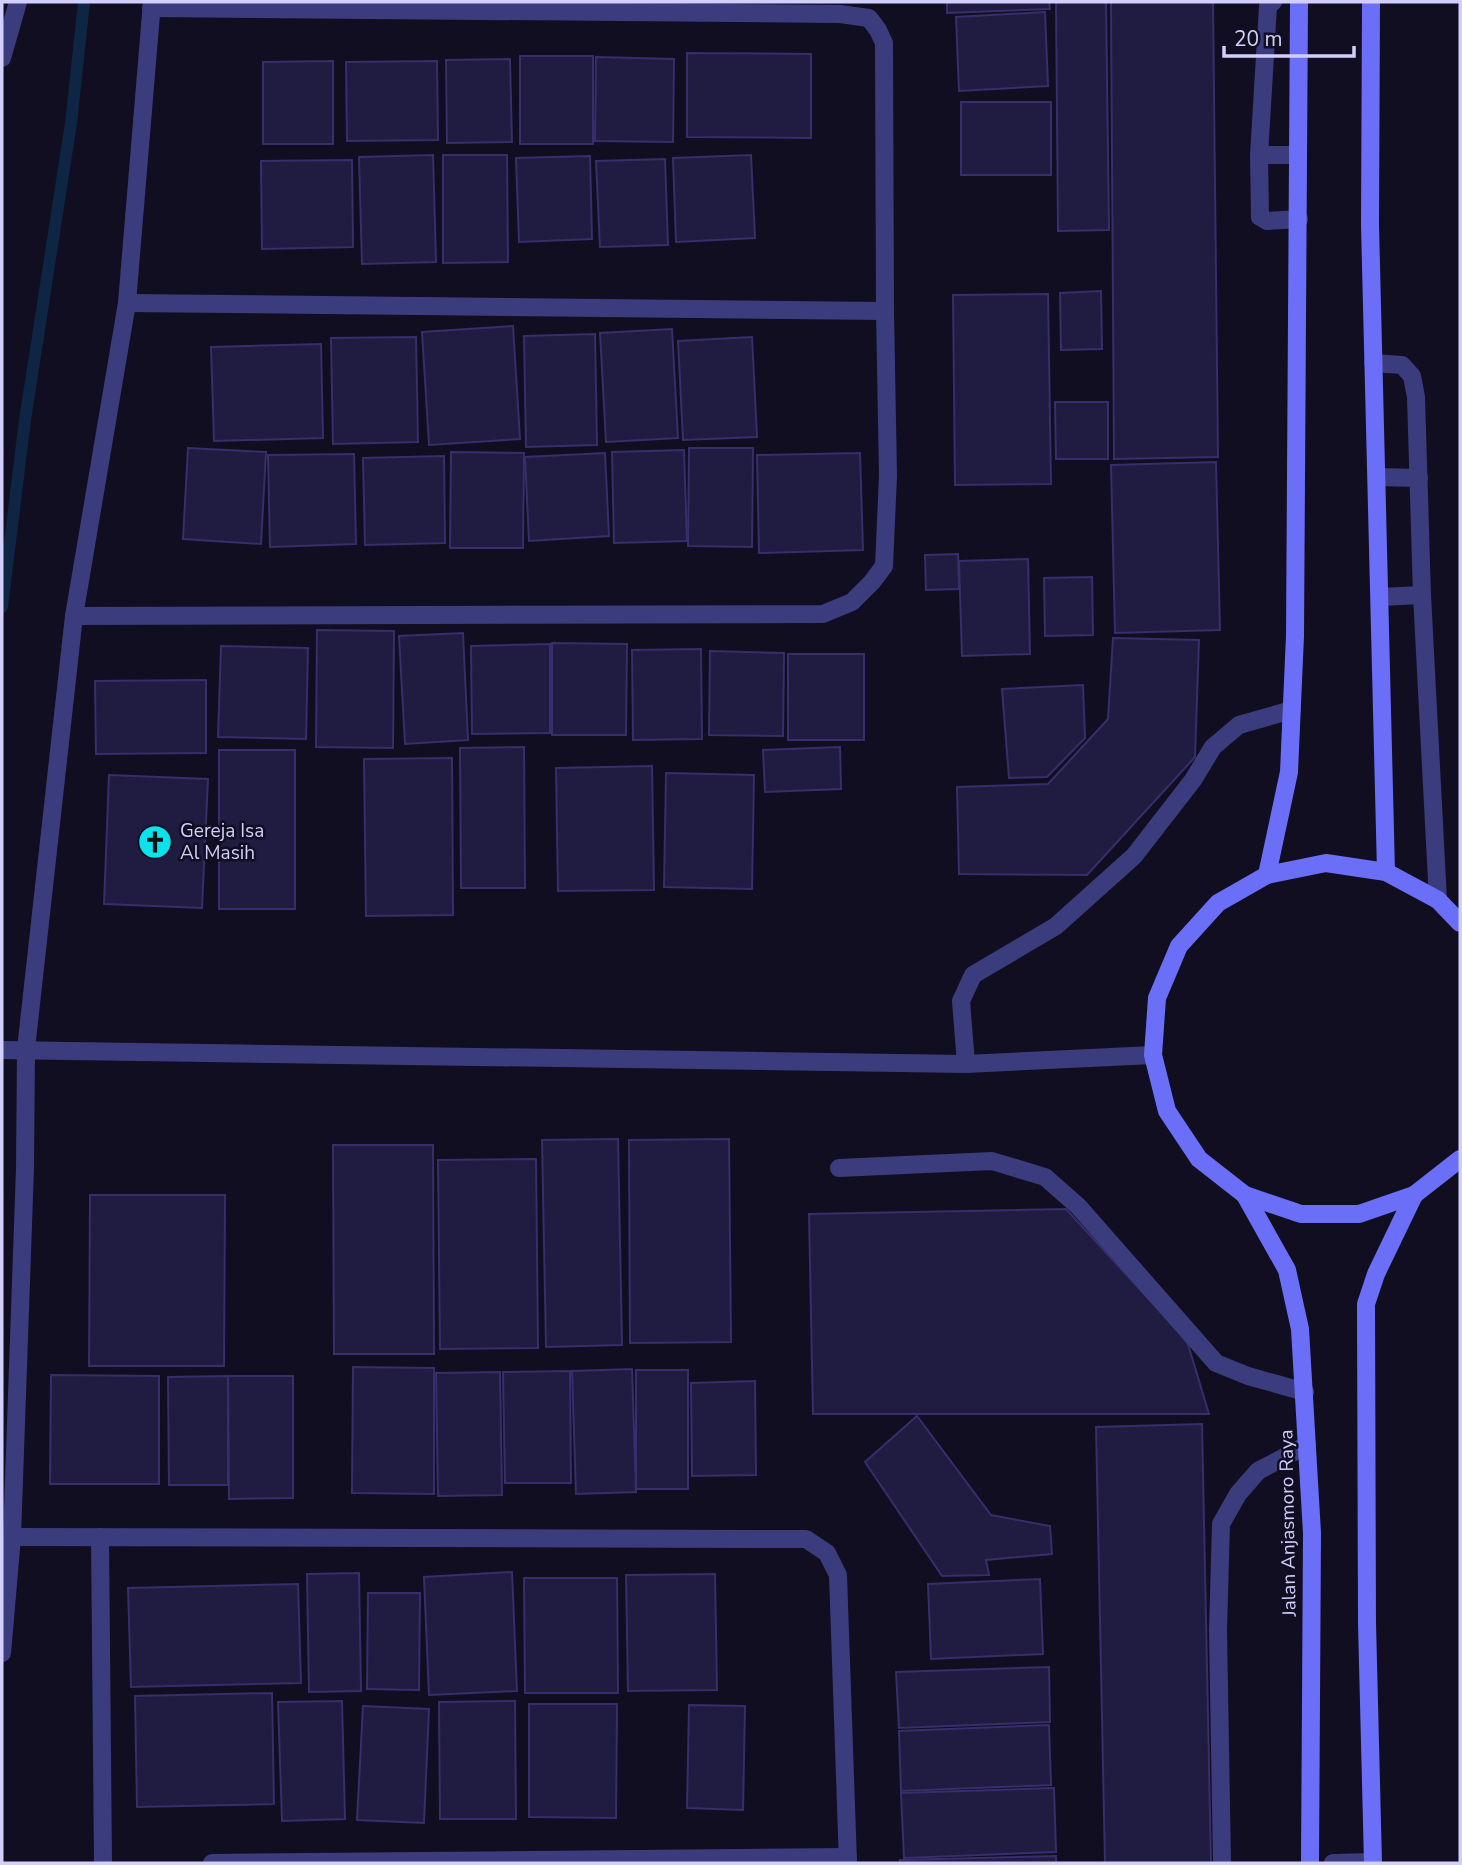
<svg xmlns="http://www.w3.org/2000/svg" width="1462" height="1865" viewBox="0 0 1462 1865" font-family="'Nunito Sans',sans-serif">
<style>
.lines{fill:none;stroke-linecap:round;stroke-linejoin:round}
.stream{stroke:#0e2643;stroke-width:12}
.building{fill:#201b40;stroke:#372e6b;stroke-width:2}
.lane{stroke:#3b3c7d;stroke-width:18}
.street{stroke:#3b3c7d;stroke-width:18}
.secondary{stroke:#6b6ff8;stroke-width:18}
.labels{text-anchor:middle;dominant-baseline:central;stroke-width:5;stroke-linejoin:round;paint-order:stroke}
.poi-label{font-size:19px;fill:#d2cffd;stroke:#100e20;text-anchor:start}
.street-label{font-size:19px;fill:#d2cffd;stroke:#100e20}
</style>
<rect width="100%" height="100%" fill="#100e20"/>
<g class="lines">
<!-- stream -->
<path class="stream" d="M2 607 25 420 71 123 84 2"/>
</g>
<!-- building -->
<g class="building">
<path d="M947 2H1049L1050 9 947 13Z"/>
<path d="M1056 2H1106L1109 230 1058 231Z"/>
<path d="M1111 2H1213L1218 457 1114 459Z"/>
<path d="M1045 12 1048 86 959 91 956 17Z"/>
<path d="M687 53 811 54V138L687 137Z"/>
<rect x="520" y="56" width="73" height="88"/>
<path d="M596 57 674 59 673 142 595 141Z"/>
<path d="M510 59 512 142 447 143 446 60Z"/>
<path d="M333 61V144H263V62Z"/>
<path d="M437 61 438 140 347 141 346 62Z"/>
<rect x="961" y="102" width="90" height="73"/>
<path d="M433 155 436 262 362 264 359 157Z"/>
<path d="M443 155H507L508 262 443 263Z"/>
<path d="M751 155 755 238 676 242 673 158Z"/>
<path d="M590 156 592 239 519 242 516 158Z"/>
<path d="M665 159 668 245 600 247 596 161Z"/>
<path d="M352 160 353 247 262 249 261 161Z"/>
<path d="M1101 291 1102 349 1061 350 1060 293Z"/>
<path d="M1048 294 1051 484 955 485 953 295Z"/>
<path d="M513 326 520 439 429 445 422 332Z"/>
<path d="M672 329 678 438 606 442 600 333Z"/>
<path d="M595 334 597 445 526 447 524 336Z"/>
<path d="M416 337 418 442 333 444 331 338Z"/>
<path d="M752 337 757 437 683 440 678 341Z"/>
<path d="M321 344 323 438 214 441 211 347Z"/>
<path d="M1055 402H1108V459H1056Z"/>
<path d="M188 448 266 452 261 544 183 539Z"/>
<path d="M689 448H753L752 547 688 546Z"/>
<path d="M684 450 687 541 614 543 612 452Z"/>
<path d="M451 452 524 453 523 548H450Z"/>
<path d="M605 453 609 536 529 541 525 457Z"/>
<path d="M860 453 863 550 759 553 757 455Z"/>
<path d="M354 454 356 544 270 547 268 455Z"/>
<path d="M444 456 445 543 365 545 363 458Z"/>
<path d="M1216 462 1220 630 1115 633 1111 465Z"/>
<path d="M958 554 959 589 926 590 925 555Z"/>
<path d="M1028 559 1030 654 962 656 959 561Z"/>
<path d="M1092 577 1093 635 1045 636 1044 578Z"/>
<path d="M317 630 394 631 393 748 316 747Z"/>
<path d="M463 633 468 740 405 744 399 636Z"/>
<path d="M1113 638 1199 640 1195 757 1087 875 959 874 957 787 1048 784 1108 719Z"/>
<path d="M552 643 627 644 626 735H552Z"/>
<path d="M550 644V733L472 734 471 646Z"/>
<path d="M221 646 308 648 306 739 218 737Z"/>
<path d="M701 649 702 739 633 740 632 650Z"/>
<path d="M710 651 784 653 783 736 709 735Z"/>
<rect x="788" y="654" width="76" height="86"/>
<path d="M206 680V753L96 754 95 681Z"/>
<path d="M1083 685 1085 738 1047 777 1009 778 1002 689Z"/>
<path d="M524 747 525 888H461L460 748Z"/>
<path d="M840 747 841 789 765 792 763 750Z"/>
<rect x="219" y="750" width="76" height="159"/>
<path d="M452 758 453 915 366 916 364 759Z"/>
<path d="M652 766 654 890 558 891 556 768Z"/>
<path d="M666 773 754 775 752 889 664 887Z"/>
<path d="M109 775 208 779 202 908 104 904Z"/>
<path d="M618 1139 622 1345 546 1347 542 1140Z"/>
<path d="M729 1139 731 1342 630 1343 629 1140Z"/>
<path d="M333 1145H433L434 1354H334Z"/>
<path d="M536 1159 538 1348 440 1349 438 1160Z"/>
<path d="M90 1195H225L224 1366H89Z"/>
<path d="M1066 1209 1187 1341 1209 1414H813L809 1214Z"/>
<path d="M353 1367 434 1368V1494L352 1493Z"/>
<path d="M632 1369 636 1492 576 1494 572 1371Z"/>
<rect x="636" y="1370" width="52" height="119"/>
<path d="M570 1371 571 1483H505L503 1372Z"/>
<path d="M500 1372 502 1495 438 1496 436 1373Z"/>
<path d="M51 1375 159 1376V1484H50Z"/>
<path d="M228 1376V1485H169L168 1377Z"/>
<path d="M228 1376H293V1498L229 1499Z"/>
<path d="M755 1381 756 1475 692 1476 691 1383Z"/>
<path d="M917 1416 991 1515 1050 1526 1052 1554 986 1560 989 1575 942 1576 865 1462Z"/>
<path d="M1202 1424 1211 1863H1105L1096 1427Z"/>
<path d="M512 1572 517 1691 429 1695 424 1577Z"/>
<path d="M359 1573 361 1691 309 1692 307 1574Z"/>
<path d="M715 1574 717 1690 628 1691 626 1575Z"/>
<path d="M524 1578H617L618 1693H525Z"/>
<path d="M1040 1579 1043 1654 931 1659 928 1584Z"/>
<path d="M298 1584 301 1683 131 1687 128 1588Z"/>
<path d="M368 1593H420L419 1690 367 1689Z"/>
<path d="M1049 1667 1050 1722 899 1728 896 1672Z"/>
<path d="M272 1693 274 1804 137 1807 135 1696Z"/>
<path d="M342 1701 345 1819 282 1821 278 1702Z"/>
<path d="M515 1701 516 1819H440L439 1702Z"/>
<path d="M529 1704H617L616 1818 529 1817Z"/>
<path d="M689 1705 745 1706 743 1810 687 1808Z"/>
<path d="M363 1706 429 1709 424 1823 357 1820Z"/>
<path d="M1049 1725 1051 1785 901 1791 899 1731Z"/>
<path d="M1054 1788 1056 1852 904 1858 901 1793Z"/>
<path d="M1056 1856V1863H900V1860Z"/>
</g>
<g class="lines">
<!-- lane -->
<g class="lane">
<path d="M1273 2 1268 6 1259 155 1260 217 1267 221 1299 219"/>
<path d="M1259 155H1298"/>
<path d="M1373 363 1402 365 1412 376 1416 397 1422 595 1438 900"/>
<path d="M1377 477 1419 478"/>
<path d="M1380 597 1422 595"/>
<path d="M966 1064 961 1001 973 975 1056 926 1134 856 1193 780 1213 747 1239 725 1292 710"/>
<path d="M839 1168 992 1161 1045 1177 1078 1206 1216 1363 1248 1376 1305 1392"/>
<path d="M1222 1863 1218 1630 1221 1524 1238 1494 1258 1471 1307 1445"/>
<path d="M1333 1863 1373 1862"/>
</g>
<!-- street -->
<g class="street">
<path d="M2 58 18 2"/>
<path d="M127 303 885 311"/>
<path d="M74 616 823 614 852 602 872 582 884 566 888 476 885 311 884 43 878 30 869 18 840 14 151 8"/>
<path d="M2 1050 966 1064 1153 1055"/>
<path d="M12 1537 806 1539 827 1553 838 1575 848 1863"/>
<path d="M100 1537 103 1863"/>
<path d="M2 1653 12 1537 25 1168 26 1049 74 616 127 303 152 2"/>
<path d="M212 1863 848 1857"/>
</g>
<!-- secondary -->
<g class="secondary">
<path d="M1371 2 1370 225 1386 872"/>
<path d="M1267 875 1289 772 1295 636 1299 2"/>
<path d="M1460 923 1438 900 1386 872 1326 863 1267 875 1218 903 1179 946 1157 998 1153 1055 1167 1111 1199 1159 1245 1195 1301 1214H1359L1414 1195 1460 1159"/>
<path d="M1245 1195 1287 1270 1300 1329 1312 1533 1310 1863"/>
<path d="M1373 1863 1367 1623 1366 1304 1376 1274 1414 1195"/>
</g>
</g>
<!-- icons -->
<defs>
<g id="church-disc" transform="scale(1.75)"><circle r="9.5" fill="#0be3ec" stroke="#100e20"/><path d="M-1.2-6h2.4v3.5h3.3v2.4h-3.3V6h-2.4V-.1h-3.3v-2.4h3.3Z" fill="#111"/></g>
</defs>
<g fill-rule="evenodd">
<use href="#church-disc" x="155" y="842"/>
</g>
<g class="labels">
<!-- poi labels -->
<g class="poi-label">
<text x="180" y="831">Gereja Isa<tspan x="180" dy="22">Al Masih</tspan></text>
</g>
<!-- street labels -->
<g class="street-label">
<text transform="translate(1288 1523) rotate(-91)">Jalan Anjasmoro Raya</text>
</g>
</g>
<!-- border -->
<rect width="1462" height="1865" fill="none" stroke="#d2cffd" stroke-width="7"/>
<!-- scale -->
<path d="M1224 46v10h130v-10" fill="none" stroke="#d2cffd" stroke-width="3.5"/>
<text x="1234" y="46" font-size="21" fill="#d2cffd" stroke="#100e20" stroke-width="5" paint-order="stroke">20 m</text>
</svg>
